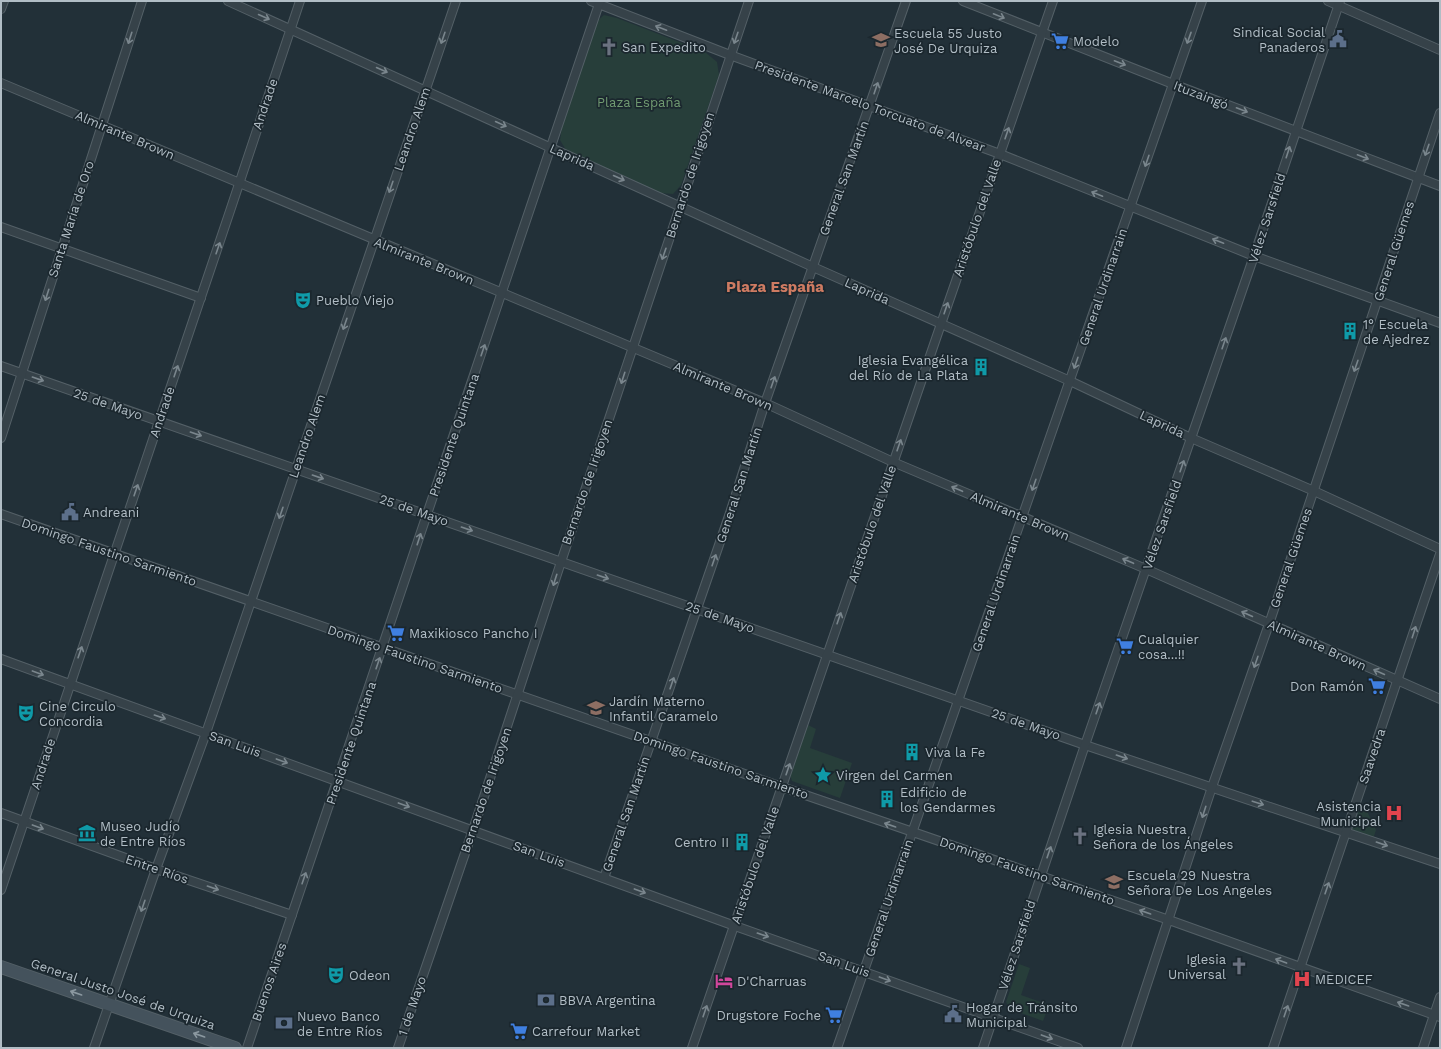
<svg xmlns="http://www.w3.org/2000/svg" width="1441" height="1049" viewBox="0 0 1441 1049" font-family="'Work Sans',sans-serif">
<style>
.green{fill:#273e3a}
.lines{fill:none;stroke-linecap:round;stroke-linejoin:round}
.street-casing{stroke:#546067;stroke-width:10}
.secondary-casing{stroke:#546067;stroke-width:14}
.street{stroke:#364249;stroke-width:8}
.secondary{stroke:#44525c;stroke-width:12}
.oneway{stroke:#7a868d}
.oneway2{stroke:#8b98a0}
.labels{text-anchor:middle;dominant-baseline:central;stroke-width:3.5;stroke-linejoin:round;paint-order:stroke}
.poi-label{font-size:13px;fill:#b1bdc5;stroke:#1b272e;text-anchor:start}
.street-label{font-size:13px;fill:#b1bdc5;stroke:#1b272e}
.park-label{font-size:13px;fill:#709a71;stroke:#1b272e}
.quarter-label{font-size:15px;font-weight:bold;fill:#ce7b62;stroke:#1b272e}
</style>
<rect width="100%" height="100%" fill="#223038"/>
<!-- green -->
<g class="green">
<path d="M604 15 617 18 705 52 717 62 719 75 681 185 673 194 660 193 566 150 560 140 563 120 595 23Z"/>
<path d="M808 725 816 729 810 748 852 763 840 798 792 781 790 775Z"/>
<path d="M1360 808 1367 811 1376 830 1373 839 1351 830Z"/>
<path d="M1019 964 1030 968 1021 995 1049 1005 1043 1021 1010 1009 1006 1002Z"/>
</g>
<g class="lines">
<!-- street casing -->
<g class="street-casing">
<g id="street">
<path d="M228 1 813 267 1070 381 1191 438 1314 491 1440 549"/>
<path d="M591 1 730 55 1000 154 1254 256 1440 323"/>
<path d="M963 1 1173 84 1440 186"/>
<path d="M1328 1 1440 50"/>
<path d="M1 9 4 1"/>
<path d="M1 83 765 403 893 462 1146 569 1440 699"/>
<path d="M1 227 201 298"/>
<path d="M1 366 1085 745 1440 864"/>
<path d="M1 438 142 1"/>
<path d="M1 514 782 787 1169 920 1440 1017"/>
<path d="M1 659 735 926 1078 1048"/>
<path d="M1 813 156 869 292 915"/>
<path d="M604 878 730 513 765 403 906 1"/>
<path d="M1 890 230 211 300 1"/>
<path d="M94 1048 156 869 206 733 456 1"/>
<path d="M247 1048 600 1"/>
<path d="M398 1048 473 830 561 562 749 1"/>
<path d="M692 1048 941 324 1053 1"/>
<path d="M837 1048 1202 1"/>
<path d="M983 1048 1085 745 1254 256 1340 1"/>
<path d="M1126 1048 1212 787 1269 624 1440 113"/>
<path d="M1273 1048 1440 554"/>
<path d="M1423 1048 1440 997"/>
</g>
</g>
<!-- secondary casing -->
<g class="secondary-casing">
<path id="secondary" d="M1 967 235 1048"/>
</g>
<!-- street -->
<use href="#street" class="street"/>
<!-- secondary -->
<use href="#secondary" class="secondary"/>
</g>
<!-- one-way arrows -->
<defs><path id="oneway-shaft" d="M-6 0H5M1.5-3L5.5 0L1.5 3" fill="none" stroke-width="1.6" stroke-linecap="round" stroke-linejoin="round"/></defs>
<g class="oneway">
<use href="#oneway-shaft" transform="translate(999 16) rotate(22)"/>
<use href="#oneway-shaft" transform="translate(264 17) rotate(24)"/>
<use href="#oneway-shaft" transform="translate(661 28) rotate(-159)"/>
<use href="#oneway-shaft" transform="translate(130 38) rotate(108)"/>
<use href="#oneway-shaft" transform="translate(443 38) rotate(109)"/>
<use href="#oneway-shaft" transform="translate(736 38) rotate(109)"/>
<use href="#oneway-shaft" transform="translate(1189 38) rotate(110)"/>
<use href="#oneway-shaft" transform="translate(1120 63) rotate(21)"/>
<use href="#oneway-shaft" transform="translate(382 70) rotate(24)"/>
<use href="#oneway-shaft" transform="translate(876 88) rotate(-71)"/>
<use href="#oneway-shaft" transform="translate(1242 110) rotate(21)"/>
<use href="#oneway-shaft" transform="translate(501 124) rotate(25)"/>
<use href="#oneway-shaft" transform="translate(1007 133) rotate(-71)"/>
<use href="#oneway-shaft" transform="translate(1427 150) rotate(109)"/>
<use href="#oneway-shaft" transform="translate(1288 152) rotate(-72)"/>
<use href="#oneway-shaft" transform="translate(1363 157) rotate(21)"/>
<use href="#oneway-shaft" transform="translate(1147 161) rotate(109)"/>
<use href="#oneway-shaft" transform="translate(619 178) rotate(24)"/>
<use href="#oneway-shaft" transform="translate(391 187) rotate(109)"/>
<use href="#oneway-shaft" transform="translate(1097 194) rotate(-158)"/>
<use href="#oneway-shaft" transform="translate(1218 241) rotate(-159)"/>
<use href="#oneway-shaft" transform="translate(218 248) rotate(-71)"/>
<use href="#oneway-shaft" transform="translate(664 254) rotate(109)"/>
<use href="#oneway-shaft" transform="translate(47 295) rotate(108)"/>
<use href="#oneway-shaft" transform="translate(946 308) rotate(-71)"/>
<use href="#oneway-shaft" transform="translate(345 324) rotate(109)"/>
<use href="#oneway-shaft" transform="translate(1224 343) rotate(-71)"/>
<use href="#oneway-shaft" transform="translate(483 350) rotate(-71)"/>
<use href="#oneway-shaft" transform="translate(1076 363) rotate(109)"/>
<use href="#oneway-shaft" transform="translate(1356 366) rotate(109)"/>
<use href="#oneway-shaft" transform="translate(176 371) rotate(-71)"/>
<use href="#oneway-shaft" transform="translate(623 378) rotate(108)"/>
<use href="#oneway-shaft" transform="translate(38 379) rotate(19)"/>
<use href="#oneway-shaft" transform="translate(773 382) rotate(-71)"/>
<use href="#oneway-shaft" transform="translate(196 434) rotate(19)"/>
<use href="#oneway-shaft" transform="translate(899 445) rotate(-71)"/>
<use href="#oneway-shaft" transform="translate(1182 466) rotate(-71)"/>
<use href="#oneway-shaft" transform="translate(318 477) rotate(19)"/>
<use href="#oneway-shaft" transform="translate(1034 485) rotate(109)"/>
<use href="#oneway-shaft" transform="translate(957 489) rotate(-157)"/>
<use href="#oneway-shaft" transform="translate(136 490) rotate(-71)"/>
<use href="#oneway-shaft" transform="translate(281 513) rotate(109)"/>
<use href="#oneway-shaft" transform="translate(467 529) rotate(19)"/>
<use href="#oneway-shaft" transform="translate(419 539) rotate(-72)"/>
<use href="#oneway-shaft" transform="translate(714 560) rotate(-71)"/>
<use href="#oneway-shaft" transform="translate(1128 561) rotate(-157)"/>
<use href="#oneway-shaft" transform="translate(603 577) rotate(19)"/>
<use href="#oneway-shaft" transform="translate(555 580) rotate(108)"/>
<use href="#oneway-shaft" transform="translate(1247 614) rotate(-156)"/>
<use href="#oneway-shaft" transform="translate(839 618) rotate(-71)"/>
<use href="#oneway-shaft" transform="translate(1414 632) rotate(-72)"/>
<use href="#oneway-shaft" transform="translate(80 652) rotate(-71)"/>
<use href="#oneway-shaft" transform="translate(1256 662) rotate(109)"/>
<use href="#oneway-shaft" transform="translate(378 663) rotate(-71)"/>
<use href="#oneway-shaft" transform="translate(1379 672) rotate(-156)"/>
<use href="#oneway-shaft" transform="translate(38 673) rotate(20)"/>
<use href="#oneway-shaft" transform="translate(672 683) rotate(-71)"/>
<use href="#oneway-shaft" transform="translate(1098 708) rotate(-71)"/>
<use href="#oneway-shaft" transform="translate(160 717) rotate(19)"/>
<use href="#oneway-shaft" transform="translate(1122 757) rotate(19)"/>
<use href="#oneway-shaft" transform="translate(282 761) rotate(20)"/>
<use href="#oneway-shaft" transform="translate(788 769) rotate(-71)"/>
<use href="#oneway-shaft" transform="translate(1258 803) rotate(18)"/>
<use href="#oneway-shaft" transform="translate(404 805) rotate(20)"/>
<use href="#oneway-shaft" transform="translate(1204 812) rotate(108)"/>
<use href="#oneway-shaft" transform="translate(890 825) rotate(-161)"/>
<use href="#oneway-shaft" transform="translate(38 827) rotate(20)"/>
<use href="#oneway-shaft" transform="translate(1382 844) rotate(19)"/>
<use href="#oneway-shaft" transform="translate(1049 852) rotate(-71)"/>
<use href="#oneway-shaft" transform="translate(304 878) rotate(-71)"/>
<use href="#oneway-shaft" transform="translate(213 888) rotate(19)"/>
<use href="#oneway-shaft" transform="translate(1327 888) rotate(-71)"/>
<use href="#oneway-shaft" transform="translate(640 891) rotate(20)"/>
<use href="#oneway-shaft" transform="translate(143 906) rotate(109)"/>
<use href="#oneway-shaft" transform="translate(1145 912) rotate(-161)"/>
<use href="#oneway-shaft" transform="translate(763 935) rotate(19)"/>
<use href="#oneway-shaft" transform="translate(1281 961) rotate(-160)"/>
<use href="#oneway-shaft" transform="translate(885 979) rotate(20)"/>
<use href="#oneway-shaft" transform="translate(1403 1004) rotate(-161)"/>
<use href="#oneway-shaft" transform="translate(705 1011) rotate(-71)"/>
<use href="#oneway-shaft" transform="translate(1286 1011) rotate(-71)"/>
<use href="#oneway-shaft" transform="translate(1047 1037) rotate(20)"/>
</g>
<g class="oneway2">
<use href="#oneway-shaft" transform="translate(76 993) rotate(-161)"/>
<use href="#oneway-shaft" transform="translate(199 1035) rotate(-161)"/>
</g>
<!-- icons -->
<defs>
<g id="civic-bare" transform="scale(1.38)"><path d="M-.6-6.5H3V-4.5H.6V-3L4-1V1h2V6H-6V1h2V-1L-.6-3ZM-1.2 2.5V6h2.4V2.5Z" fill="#5c6f8a" stroke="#1b272e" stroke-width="2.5" paint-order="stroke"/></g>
<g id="school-bare" transform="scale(1.38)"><path d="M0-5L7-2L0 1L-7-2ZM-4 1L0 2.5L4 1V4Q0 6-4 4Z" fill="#8d6e63" stroke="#1b272e" stroke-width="2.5" paint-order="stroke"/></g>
<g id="supermarket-bare" transform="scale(1.38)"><path d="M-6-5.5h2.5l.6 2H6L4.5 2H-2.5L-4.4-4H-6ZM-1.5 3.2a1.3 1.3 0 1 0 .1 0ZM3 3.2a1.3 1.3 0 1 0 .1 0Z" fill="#3f7fe0" stroke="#1b272e" stroke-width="2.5" paint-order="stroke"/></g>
<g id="church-bare" transform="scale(1.38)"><path d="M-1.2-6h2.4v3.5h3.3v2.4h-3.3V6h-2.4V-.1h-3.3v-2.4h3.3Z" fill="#6b7280" stroke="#1b272e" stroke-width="2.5" paint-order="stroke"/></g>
<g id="theatre-bare" transform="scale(1.38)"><path d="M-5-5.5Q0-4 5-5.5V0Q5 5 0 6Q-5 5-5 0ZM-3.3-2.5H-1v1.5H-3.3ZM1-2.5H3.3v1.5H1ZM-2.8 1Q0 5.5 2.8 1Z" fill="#0f9aa8" stroke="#1b272e" stroke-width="2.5" paint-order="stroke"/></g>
<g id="building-bare" transform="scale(1.38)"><path d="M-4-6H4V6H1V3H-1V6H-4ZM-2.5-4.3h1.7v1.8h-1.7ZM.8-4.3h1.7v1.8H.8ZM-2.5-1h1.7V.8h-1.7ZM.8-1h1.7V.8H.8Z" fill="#0f9aa8" stroke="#1b272e" stroke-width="2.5" paint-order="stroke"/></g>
<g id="sight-bare" transform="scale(1.38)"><path d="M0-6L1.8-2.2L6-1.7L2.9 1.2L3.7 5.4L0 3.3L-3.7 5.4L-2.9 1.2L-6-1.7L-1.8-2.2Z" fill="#0f9aa8" stroke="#1b272e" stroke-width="2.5" paint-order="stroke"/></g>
<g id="hospital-bare" transform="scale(1.38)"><path d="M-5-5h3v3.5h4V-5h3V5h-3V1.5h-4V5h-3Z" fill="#e0444e" stroke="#1b272e" stroke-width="2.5" paint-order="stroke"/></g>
<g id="museum-bare" transform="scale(1.38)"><path d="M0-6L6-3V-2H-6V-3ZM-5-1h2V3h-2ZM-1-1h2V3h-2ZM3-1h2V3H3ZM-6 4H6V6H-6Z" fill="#0f9aa8" stroke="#1b272e" stroke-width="2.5" paint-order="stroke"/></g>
<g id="hotel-bare" transform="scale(1.38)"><path d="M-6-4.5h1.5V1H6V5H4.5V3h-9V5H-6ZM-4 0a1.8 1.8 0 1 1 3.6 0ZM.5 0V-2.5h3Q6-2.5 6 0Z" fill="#d1479c" stroke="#1b272e" stroke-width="2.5" paint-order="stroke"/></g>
<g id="bank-bare" transform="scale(1.38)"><path d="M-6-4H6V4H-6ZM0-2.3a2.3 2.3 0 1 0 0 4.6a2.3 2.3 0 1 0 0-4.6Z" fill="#5c6f8a" stroke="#1b272e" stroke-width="2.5" paint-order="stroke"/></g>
</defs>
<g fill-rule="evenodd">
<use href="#civic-bare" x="1338" y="39"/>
<use href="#school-bare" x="881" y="40"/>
<use href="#supermarket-bare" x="1060" y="41"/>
<use href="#church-bare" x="609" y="47"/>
<use href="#theatre-bare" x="303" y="300"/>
<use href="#building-bare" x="1350" y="331"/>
<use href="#building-bare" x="981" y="367"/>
<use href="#civic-bare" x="70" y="512"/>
<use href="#supermarket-bare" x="396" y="633"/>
<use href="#supermarket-bare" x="1125" y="646"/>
<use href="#supermarket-bare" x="1377" y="686"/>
<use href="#school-bare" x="596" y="708"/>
<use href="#theatre-bare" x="26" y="713"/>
<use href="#building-bare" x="912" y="752"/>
<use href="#sight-bare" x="823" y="775"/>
<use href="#building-bare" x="887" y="799"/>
<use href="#hospital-bare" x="1394" y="813"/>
<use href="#museum-bare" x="87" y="833"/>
<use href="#church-bare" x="1080" y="836"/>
<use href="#building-bare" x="742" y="842"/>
<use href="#school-bare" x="1114" y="882"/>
<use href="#church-bare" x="1239" y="966"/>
<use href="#theatre-bare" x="336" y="975"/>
<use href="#hospital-bare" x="1302" y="979"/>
<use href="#hotel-bare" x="724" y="981"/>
<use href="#bank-bare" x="546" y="1000"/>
<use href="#civic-bare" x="953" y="1014"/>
<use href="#supermarket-bare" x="834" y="1015"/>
<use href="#bank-bare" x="284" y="1023"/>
<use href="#supermarket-bare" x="519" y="1031"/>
</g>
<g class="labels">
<!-- poi labels -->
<g class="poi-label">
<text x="1325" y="32" text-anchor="end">Sindical Social<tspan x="1325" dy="15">Panaderos</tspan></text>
<text x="894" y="33">Escuela 55 Justo<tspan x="894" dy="15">José De Urquiza</tspan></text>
<text x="1073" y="41">Modelo</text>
<text x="622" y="47">San Expedito</text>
<text x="316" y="300">Pueblo Viejo</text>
<text x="1363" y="324">1° Escuela<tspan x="1363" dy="15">de Ajedrez</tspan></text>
<text x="968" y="360" text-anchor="end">Iglesia Evangélica<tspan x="968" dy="15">del Río de La Plata</tspan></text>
<text x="83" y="512">Andreani</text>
<text x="409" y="633">Maxikiosco Pancho I</text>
<text x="1138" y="639">Cualquier<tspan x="1138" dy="15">cosa...!!</tspan></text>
<text x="1364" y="686" text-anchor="end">Don Ramón</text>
<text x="609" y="701">Jardín Materno<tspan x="609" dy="15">Infantil Caramelo</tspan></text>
<text x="39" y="706">Cine Circulo<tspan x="39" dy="15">Concordia</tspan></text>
<text x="925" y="752">Viva la Fe</text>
<text x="836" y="775">Virgen del Carmen</text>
<text x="900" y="792">Edificio de<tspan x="900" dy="15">los Gendarmes</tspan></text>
<text x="1381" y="806" text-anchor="end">Asistencia<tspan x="1381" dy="15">Municipal</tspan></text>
<text x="100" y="826">Museo Judío<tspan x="100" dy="15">de Entre Ríos</tspan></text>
<text x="1093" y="829">Iglesia Nuestra<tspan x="1093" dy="15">Señora de los Ángeles</tspan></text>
<text x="729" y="842" text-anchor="end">Centro II</text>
<text x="1127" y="875">Escuela 29 Nuestra<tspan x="1127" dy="15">Señora De Los Angeles</tspan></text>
<text x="1226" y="959" text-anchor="end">Iglesia<tspan x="1226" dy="15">Universal</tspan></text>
<text x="349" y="975">Odeon</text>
<text x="1315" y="979">MEDICEF</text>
<text x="737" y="981">D'Charruas</text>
<text x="559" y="1000">BBVA Argentina</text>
<text x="966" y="1007">Hogar de Tránsito<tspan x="966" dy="15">Municipal</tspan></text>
<text x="821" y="1015" text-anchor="end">Drugstore Foche</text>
<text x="297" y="1016">Nuevo Banco<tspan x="297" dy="15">de Entre Ríos</tspan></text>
<text x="532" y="1031">Carrefour Market</text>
</g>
<!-- street labels -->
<g class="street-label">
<text transform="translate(1201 95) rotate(21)">Ituzaingó</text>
<text transform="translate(265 104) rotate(-71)">Andrade</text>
<text transform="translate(870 106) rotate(20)">Presidente Marcelo Torcuato de Alvear</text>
<text transform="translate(412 129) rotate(-71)">Leandro Alem</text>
<text transform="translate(125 135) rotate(23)">Almirante Brown</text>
<text transform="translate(572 157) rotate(24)">Laprida</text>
<text transform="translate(690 175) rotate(-72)">Bernardo de Irigoyen</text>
<text transform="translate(844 178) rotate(-70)">General San Martín</text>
<text transform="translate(977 218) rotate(-71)">Aristóbulo del Valle</text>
<text transform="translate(1267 218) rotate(-72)">Vélez Sarsfield</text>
<text transform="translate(71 219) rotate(-72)">Santa María de Oro</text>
<text transform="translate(1394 251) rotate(-72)">General Güemes</text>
<text transform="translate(424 261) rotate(22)">Almirante Brown</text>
<text transform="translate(1103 287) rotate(-71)">General Urdinarrain</text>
<text transform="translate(867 291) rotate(24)">Laprida</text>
<text transform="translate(723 386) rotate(23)">Almirante Brown</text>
<text transform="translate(108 404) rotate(19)">25 de Mayo</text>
<text transform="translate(162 412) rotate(-71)">Andrade</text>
<text transform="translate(1162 424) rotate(25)">Laprida</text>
<text transform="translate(454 435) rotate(-71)">Presidente Quintana</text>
<text transform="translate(307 436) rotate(-71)">Leandro Alem</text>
<text transform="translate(587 482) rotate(-71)">Bernardo de Irigoyen</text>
<text transform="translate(739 485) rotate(-72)">General San Martín</text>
<text transform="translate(414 510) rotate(19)">25 de Mayo</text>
<text transform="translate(1020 516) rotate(23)">Almirante Brown</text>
<text transform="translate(872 524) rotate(-71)">Aristóbulo del Valle</text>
<text transform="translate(1162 525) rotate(-71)">Vélez Sarsfield</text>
<text transform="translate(109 552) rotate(19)">Domingo Faustino Sarmiento</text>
<text transform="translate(1291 558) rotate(-71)">General Güemes</text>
<text transform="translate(996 593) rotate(-71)">General Urdinarrain</text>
<text transform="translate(720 617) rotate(19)">25 de Mayo</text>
<text transform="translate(1317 645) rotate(24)">Almirante Brown</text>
<text transform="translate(415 659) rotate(19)">Domingo Faustino Sarmiento</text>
<text transform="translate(1026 724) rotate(19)">25 de Mayo</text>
<text transform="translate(351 743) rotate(-71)">Presidente Quintana</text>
<text transform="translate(235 744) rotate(20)">San Luis</text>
<text transform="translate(1372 756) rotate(-71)">Saavedra</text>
<text transform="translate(43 764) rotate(-72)">Andrade</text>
<text transform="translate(721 765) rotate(19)">Domingo Faustino Sarmiento</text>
<text transform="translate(486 790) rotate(-71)">Bernardo de Irigoyen</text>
<text transform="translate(626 814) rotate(-71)">General San Martín</text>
<text transform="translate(539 854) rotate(20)">San Luis</text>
<text transform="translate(755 865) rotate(-71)">Aristóbulo del Valle</text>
<text transform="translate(157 869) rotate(19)">Entre Ríos</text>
<text transform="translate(1027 871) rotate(19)">Domingo Faustino Sarmiento</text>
<text transform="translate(889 898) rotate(-71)">General Urdinarrain</text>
<text transform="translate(1017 945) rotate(-72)">Vélez Sarsfield</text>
<text transform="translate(844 964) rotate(20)">San Luis</text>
<text transform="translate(269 982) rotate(-71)">Buenos Aires</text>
<text transform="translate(123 994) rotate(19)">General Justo José de Urquiza</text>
<text transform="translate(412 1006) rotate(-71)">1 de Mayo</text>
</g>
<!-- park labels -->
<g class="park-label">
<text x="639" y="102">Plaza España</text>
</g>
<!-- quarter labels -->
<g class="quarter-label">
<text x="775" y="287">Plaza España</text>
</g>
</g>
<!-- border -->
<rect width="1441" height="1049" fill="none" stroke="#b1bdc5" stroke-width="4"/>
</svg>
